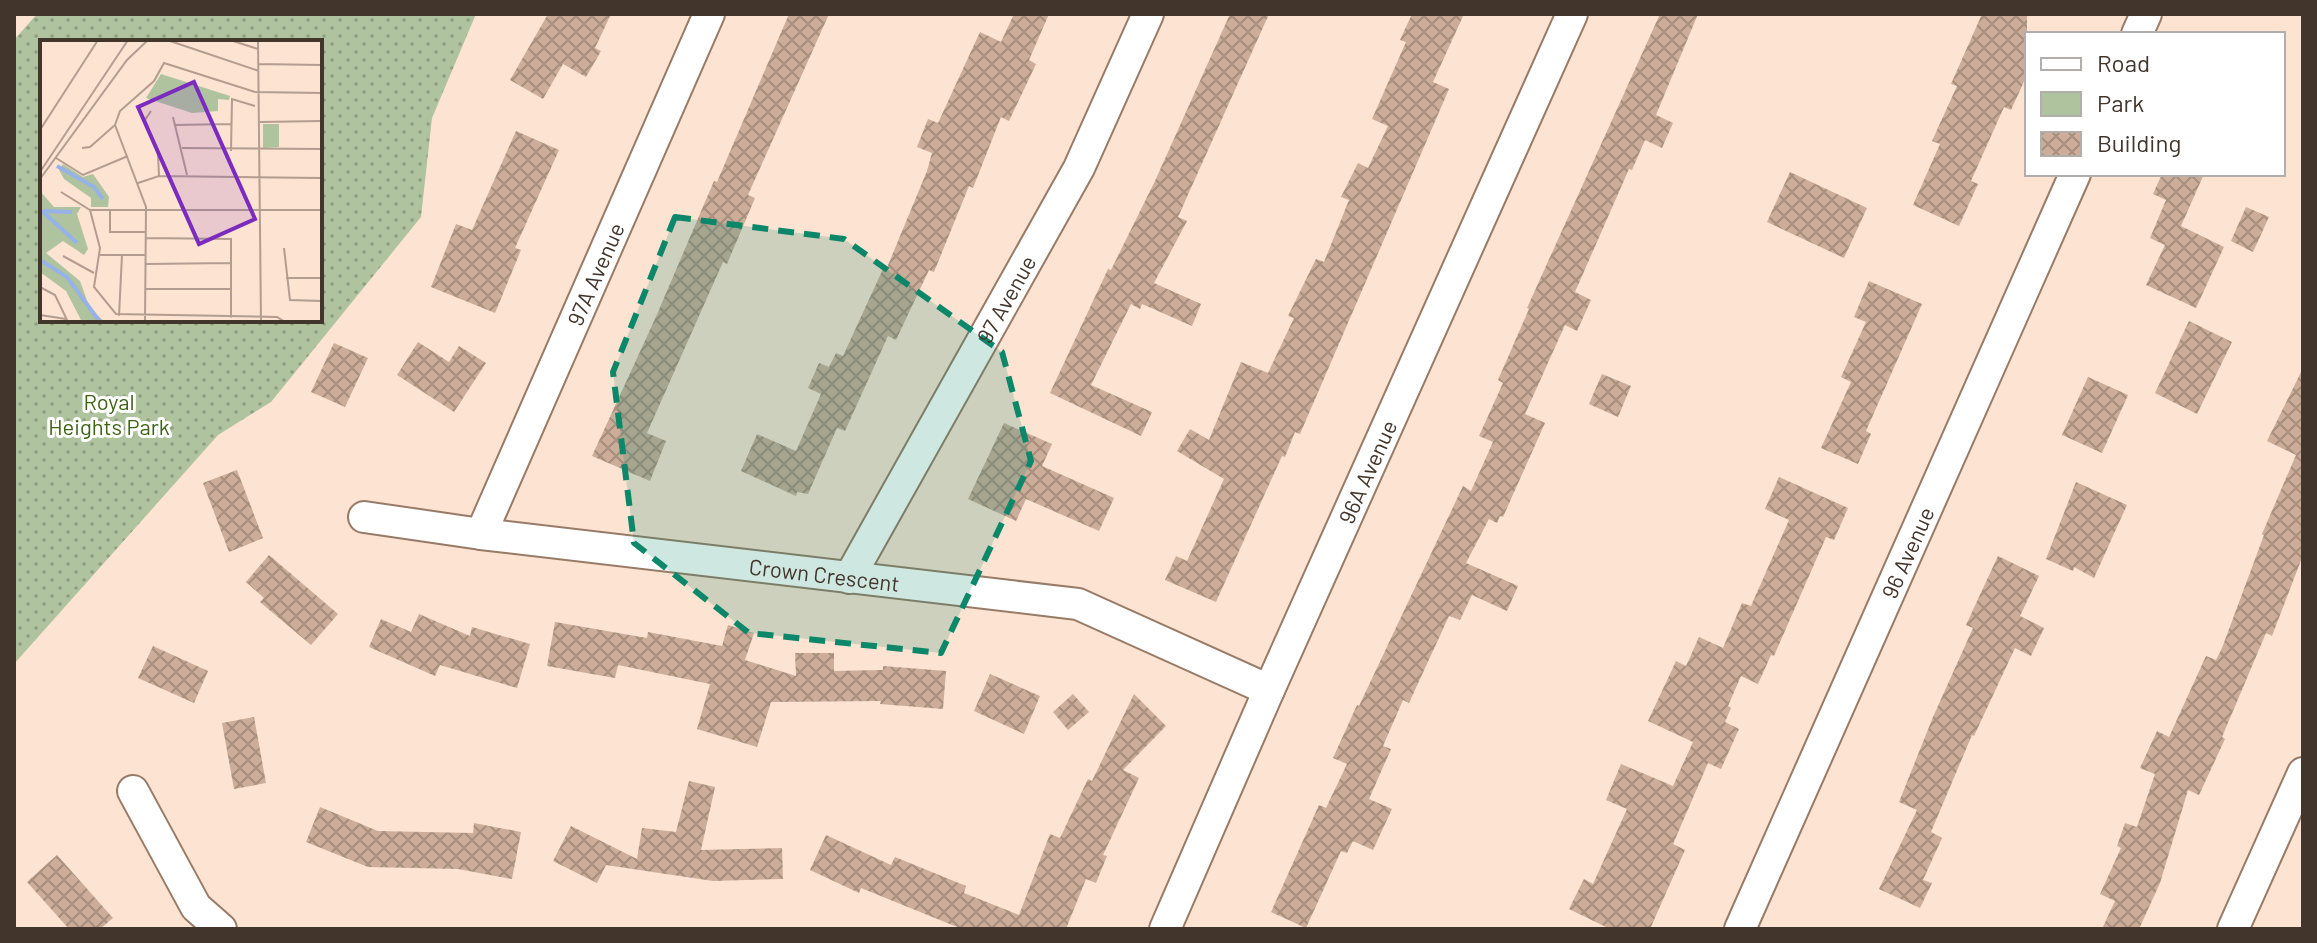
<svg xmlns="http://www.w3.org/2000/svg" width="2317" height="943" viewBox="0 0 2317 943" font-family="Barlow,sans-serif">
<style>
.green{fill:url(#green-dots);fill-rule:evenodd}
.building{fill:url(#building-cross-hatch)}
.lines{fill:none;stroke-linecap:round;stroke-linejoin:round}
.minor-casing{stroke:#987b67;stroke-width:34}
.minor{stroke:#fff;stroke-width:30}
.marked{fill:#0d8769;fill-opacity:0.2;stroke:#0d8769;stroke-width:6;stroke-dasharray:16 10;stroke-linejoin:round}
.labels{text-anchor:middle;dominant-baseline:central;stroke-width:6;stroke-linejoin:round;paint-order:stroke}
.street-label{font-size:22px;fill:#41352c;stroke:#fff}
.park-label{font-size:22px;fill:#3e6313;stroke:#fff}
.inset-river{fill:none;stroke:#96b2e8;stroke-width:4}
.inset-road{fill:none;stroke:#b29d90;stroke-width:2}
.view{fill:#7b2cbf;fill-opacity:0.15;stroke:#7b2cbf;stroke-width:4}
.inset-edge{fill:none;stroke:#41352c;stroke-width:4}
</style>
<defs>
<pattern id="green-dots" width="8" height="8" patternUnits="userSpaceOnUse" patternTransform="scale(2)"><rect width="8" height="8" fill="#afc39e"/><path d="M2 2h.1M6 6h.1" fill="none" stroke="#909f81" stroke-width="1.8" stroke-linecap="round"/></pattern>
<pattern id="building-cross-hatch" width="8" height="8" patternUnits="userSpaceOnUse" patternTransform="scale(2)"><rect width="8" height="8" fill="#ccad99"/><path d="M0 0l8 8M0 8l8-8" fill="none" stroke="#a78e7d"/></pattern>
</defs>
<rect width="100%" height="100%" fill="#fde3d2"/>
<!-- green -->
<path class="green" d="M37 14H476L432 118 421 217 271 402 218 435 14 664V40ZM42 42H320V320H42Z"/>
<!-- building -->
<g class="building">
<path d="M548 14H611L595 48 601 51 586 77 563 64 543 99 510 80Z"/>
<path d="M789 14H829L748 195 755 198 727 264 723 262 647 433 666 441 650 481 592 456 655 319 714 181 717 182Z"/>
<path d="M1014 14H1049L1029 60 1036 64 1009 121 1001 117 973 188 969 186 934 272 929 270 896 340 888 336 845 431 837 428 808 494 797 492 796 496 741 471 757 434 796 451 821 394 808 388 819 363 829 367 836 353 843 356 883 269 886 270 927 171 932 153 917 147 928 119 938 123 980 32 1001 42Z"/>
<path d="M1230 14H1269L1178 217 1187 221 1154 283 1201 304 1192 326 1142 304 1140 309 1131 304 1091 385 1152 412 1141 436 1050 393 1108 269 1111 270 1155 181Z"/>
<path d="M1412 14H1464L1433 82 1449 89 1300 434 1295 432 1285 457 1282 456 1216 602 1165 580 1176 556 1187 561 1224 479 1177 451 1190 429 1209 440 1241 362 1268 373 1294 318 1288 316 1316 259 1324 262 1349 200 1341 197 1358 163 1368 168 1388 126 1372 119 1406 42 1400 40Z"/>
<path d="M1660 14H1698L1656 115 1673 123 1662 148 1645 140 1632 170 1629 169 1575 292 1591 300 1577 331 1565 325 1525 414 1545 423 1503 517 1500 516 1497 523 1489 519 1466 563 1518 586 1507 611 1472 595 1460 620 1449 616 1409 703 1403 700 1383 746 1391 749 1369 799 1392 809 1373 850 1353 841 1347 853 1341 851 1306 928 1271 912 1319 805 1326 808 1347 764 1333 758 1357 705 1359 706 1463 486 1471 491 1493 442 1479 436 1503 383 1498 380 1529 309 1527 308Z"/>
<path d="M1982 14H2027V75L2011 110 2004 107 1971 181 1978 184 1959 226 1913 205 1940 144 1932 141 1957 86 1951 84Z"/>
<path d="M516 131 559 150 515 248 521 250 495 313 431 287 456 224 472 230Z"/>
<path d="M1790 172 1867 208 1844 258 1767 222Z"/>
<path d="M2162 174H2204L2181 226 2224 247 2196 308 2146 285 2165 245 2150 238 2166 200 2153 194Z"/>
<path d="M2246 207 2269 217 2253 252 2231 241Z"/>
<path d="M1869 281 1922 304 1866 431 1871 434 1858 464 1821 448 1851 382 1841 377 1866 322 1854 317Z"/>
<path d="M2189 321 2232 342 2197 414 2155 393Z"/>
<path d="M418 342 449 362 459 346 486 363 454 412 397 375Z"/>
<path d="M334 343 368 358 345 407 311 392Z"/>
<path d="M2303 368V555L2272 636 2266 633 2222 737 2225 739 2199 795 2188 790 2160 883 2139 929H2102L2115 901 2100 894 2121 848 2117 846 2125 823 2137 827 2155 774 2140 768 2157 731 2169 737 2206 656 2216 660 2222 648 2264 535 2262 534 2296 455 2267 441Z"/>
<path d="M1602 374 1631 386 1618 417 1589 404Z"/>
<path d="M2088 377 2128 395 2102 453 2062 435Z"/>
<path d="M1004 423 1052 444 1042 466 1114 498 1099 531 1026 499 1016 521 968 499Z"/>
<path d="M237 470 263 538 229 552 203 483Z"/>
<path d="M1779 477 1848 508 1834 540 1826 537 1774 656 1771 655 1758 684 1741 676 1728 706 1731 708 1725 722 1739 729 1721 769 1708 763 1673 844 1685 850 1650 929H1610L1569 909 1584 879 1593 884 1627 809 1606 800 1621 764 1673 786 1693 742 1648 721 1676 661 1686 666 1699 637 1723 648 1742 603 1751 606 1789 520 1765 509Z"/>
<path d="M2076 482 2127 505 2094 578 2074 567 2073 571 2046 559Z"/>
<path d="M269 555 338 614 311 645 260 602 264 598 246 582Z"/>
<path d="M1998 556 2039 576 2020 616 2044 628 2031 656 2015 648 1974 736 1972 735 1931 832 1942 838 1923 880 1932 883 1920 908 1879 889 1917 810 1899 802 1933 717 1973 628 1966 625Z"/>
<path d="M419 614 470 636 472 627 530 644 517 688 440 665 435 676 369 647 381 619 411 632Z"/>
<path d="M555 622 647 638 648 632 722 646 728 625 754 633 745 660 796 676 795 653H834V671L883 670V666L946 671 943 709 880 704 881 701 771 702 757 747 697 729 710 684 618 665 615 678 547 666Z"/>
<path d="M153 646 208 671 194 703 138 678Z"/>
<path d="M990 674 1040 696 1024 734 974 711Z"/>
<path d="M1073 694 1089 712 1068 730 1053 712Z"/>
<path d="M1134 694 1166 726 1123 770 1139 778 1103 855 1107 856 1096 883 1086 879 1066 929H962L861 888 859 893 810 870 826 835 891 865 895 857 966 886 964 893 1019 915 1050 834 1060 838 1088 779 1092 781Z"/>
<path d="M254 717 266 783 234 789 222 723Z"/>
<path d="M689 781 715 787 701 850 782 848 783 879 713 881 606 865 597 883 553 861 571 826 637 859 642 828 676 832Z"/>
<path d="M320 807 378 831 473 833 474 823 521 832 512 879 458 869 368 867 306 842Z"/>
<path d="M57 855 113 918 100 929H69L27 882Z"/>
</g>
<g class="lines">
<!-- minor casing -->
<g class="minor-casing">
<g id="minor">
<path d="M2137 34 2146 14"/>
<path id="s1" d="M364 517 481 534 1078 604 1269 690"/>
<path id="s2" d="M481 534 709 14"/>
<path id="s3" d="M849 578 1079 168 1148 14"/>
<path d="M133 791 196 907 221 929"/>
<path id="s4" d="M1165 929 1269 690 1572 14"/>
<path id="s5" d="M1740 929 2075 174"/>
<path d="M2233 929 2303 773"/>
</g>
</g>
<!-- minor -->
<use href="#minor" class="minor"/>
</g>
<!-- marked area -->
<path class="marked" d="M675 217 844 239 1002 352 1031 461 941 653 749 633 634 543 613 372Z"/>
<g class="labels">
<!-- street labels -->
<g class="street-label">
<text stroke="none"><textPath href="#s2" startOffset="284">97A Avenue</textPath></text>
<text stroke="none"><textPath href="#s3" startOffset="320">97 Avenue</textPath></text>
<text stroke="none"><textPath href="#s4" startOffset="500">96A Avenue</textPath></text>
<text stroke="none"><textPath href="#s5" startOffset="412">96 Avenue</textPath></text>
<text stroke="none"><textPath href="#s1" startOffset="464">Crown Crescent</textPath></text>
</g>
<!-- park labels -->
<g class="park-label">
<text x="109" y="401">Royal<tspan x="109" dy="25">Heights Park</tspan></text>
</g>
</g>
<!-- overview -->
<g transform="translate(40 40)">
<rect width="282" height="282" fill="#fde3d2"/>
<path d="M121 34 190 56 189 60 178 59V71L152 73 106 58Z" fill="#afc39e"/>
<path d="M23 124 43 137 53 134 69 157 68 167H51V158L24 139 19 130ZM0 151 14 167H41L37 174 48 209 44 215 23 201 6 213 40 241 50 269 65 282 41 280 26 251 0 232Z" fill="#afc39e"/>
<path d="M223 84H239V107L223 108Z" fill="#afc39e"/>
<path class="inset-river" d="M17 126 54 147 63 159M2 171 37 203M3 171 32 172M0 220 27 237 60 282"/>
<path class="inset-road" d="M127 0 219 31M190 0 218 9M218 0 221 282M219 24 282 25M111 71 105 80 118 114 119 136M133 77 147 135M220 82 282 81M75 85 106 167 105 282M135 85 191 84M0 90 58 0M42 108 50 107 75 85 80 71 114 41 124 23 215 52 282 53M142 108 282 109M191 111 192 59 215 66M16 118 43 135 88 116M0 132 88 0M0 139 87 20 108 0M98 143 119 136 282 138M21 152 50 170H282M50 170 60 208 54 247 76 274 237 277 245 282M70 170V192H105M106 198 191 199V278M244 208 250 260 282 261M60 215H106M23 216 54 233M106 224 191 223M246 238H282M0 247 15 255 28 282M106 249H191M0 275 26 279M79 276 82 215"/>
<path class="view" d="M154 42 215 179 159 204 98 67Z"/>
<rect width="282" height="282" class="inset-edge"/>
</g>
<!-- border -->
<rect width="2317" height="943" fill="none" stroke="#41352c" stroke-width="32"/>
<!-- legend -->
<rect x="2025" y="32" width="260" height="144" fill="#ffffff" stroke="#b3aeab" stroke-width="2"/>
<rect x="2041" y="58" width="40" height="12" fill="#ffffff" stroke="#b3aeab" stroke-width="2"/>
<text x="2097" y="72" font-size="24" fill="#41352c">Road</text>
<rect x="2041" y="92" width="40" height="24" fill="#afc39e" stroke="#b3aeab" stroke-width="2"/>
<text x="2097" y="112" font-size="24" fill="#41352c">Park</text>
<rect x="2041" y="132" width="40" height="24" fill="url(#building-cross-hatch)" stroke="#b3aeab" stroke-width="2"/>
<text x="2097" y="152" font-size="24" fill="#41352c">Building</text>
</svg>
